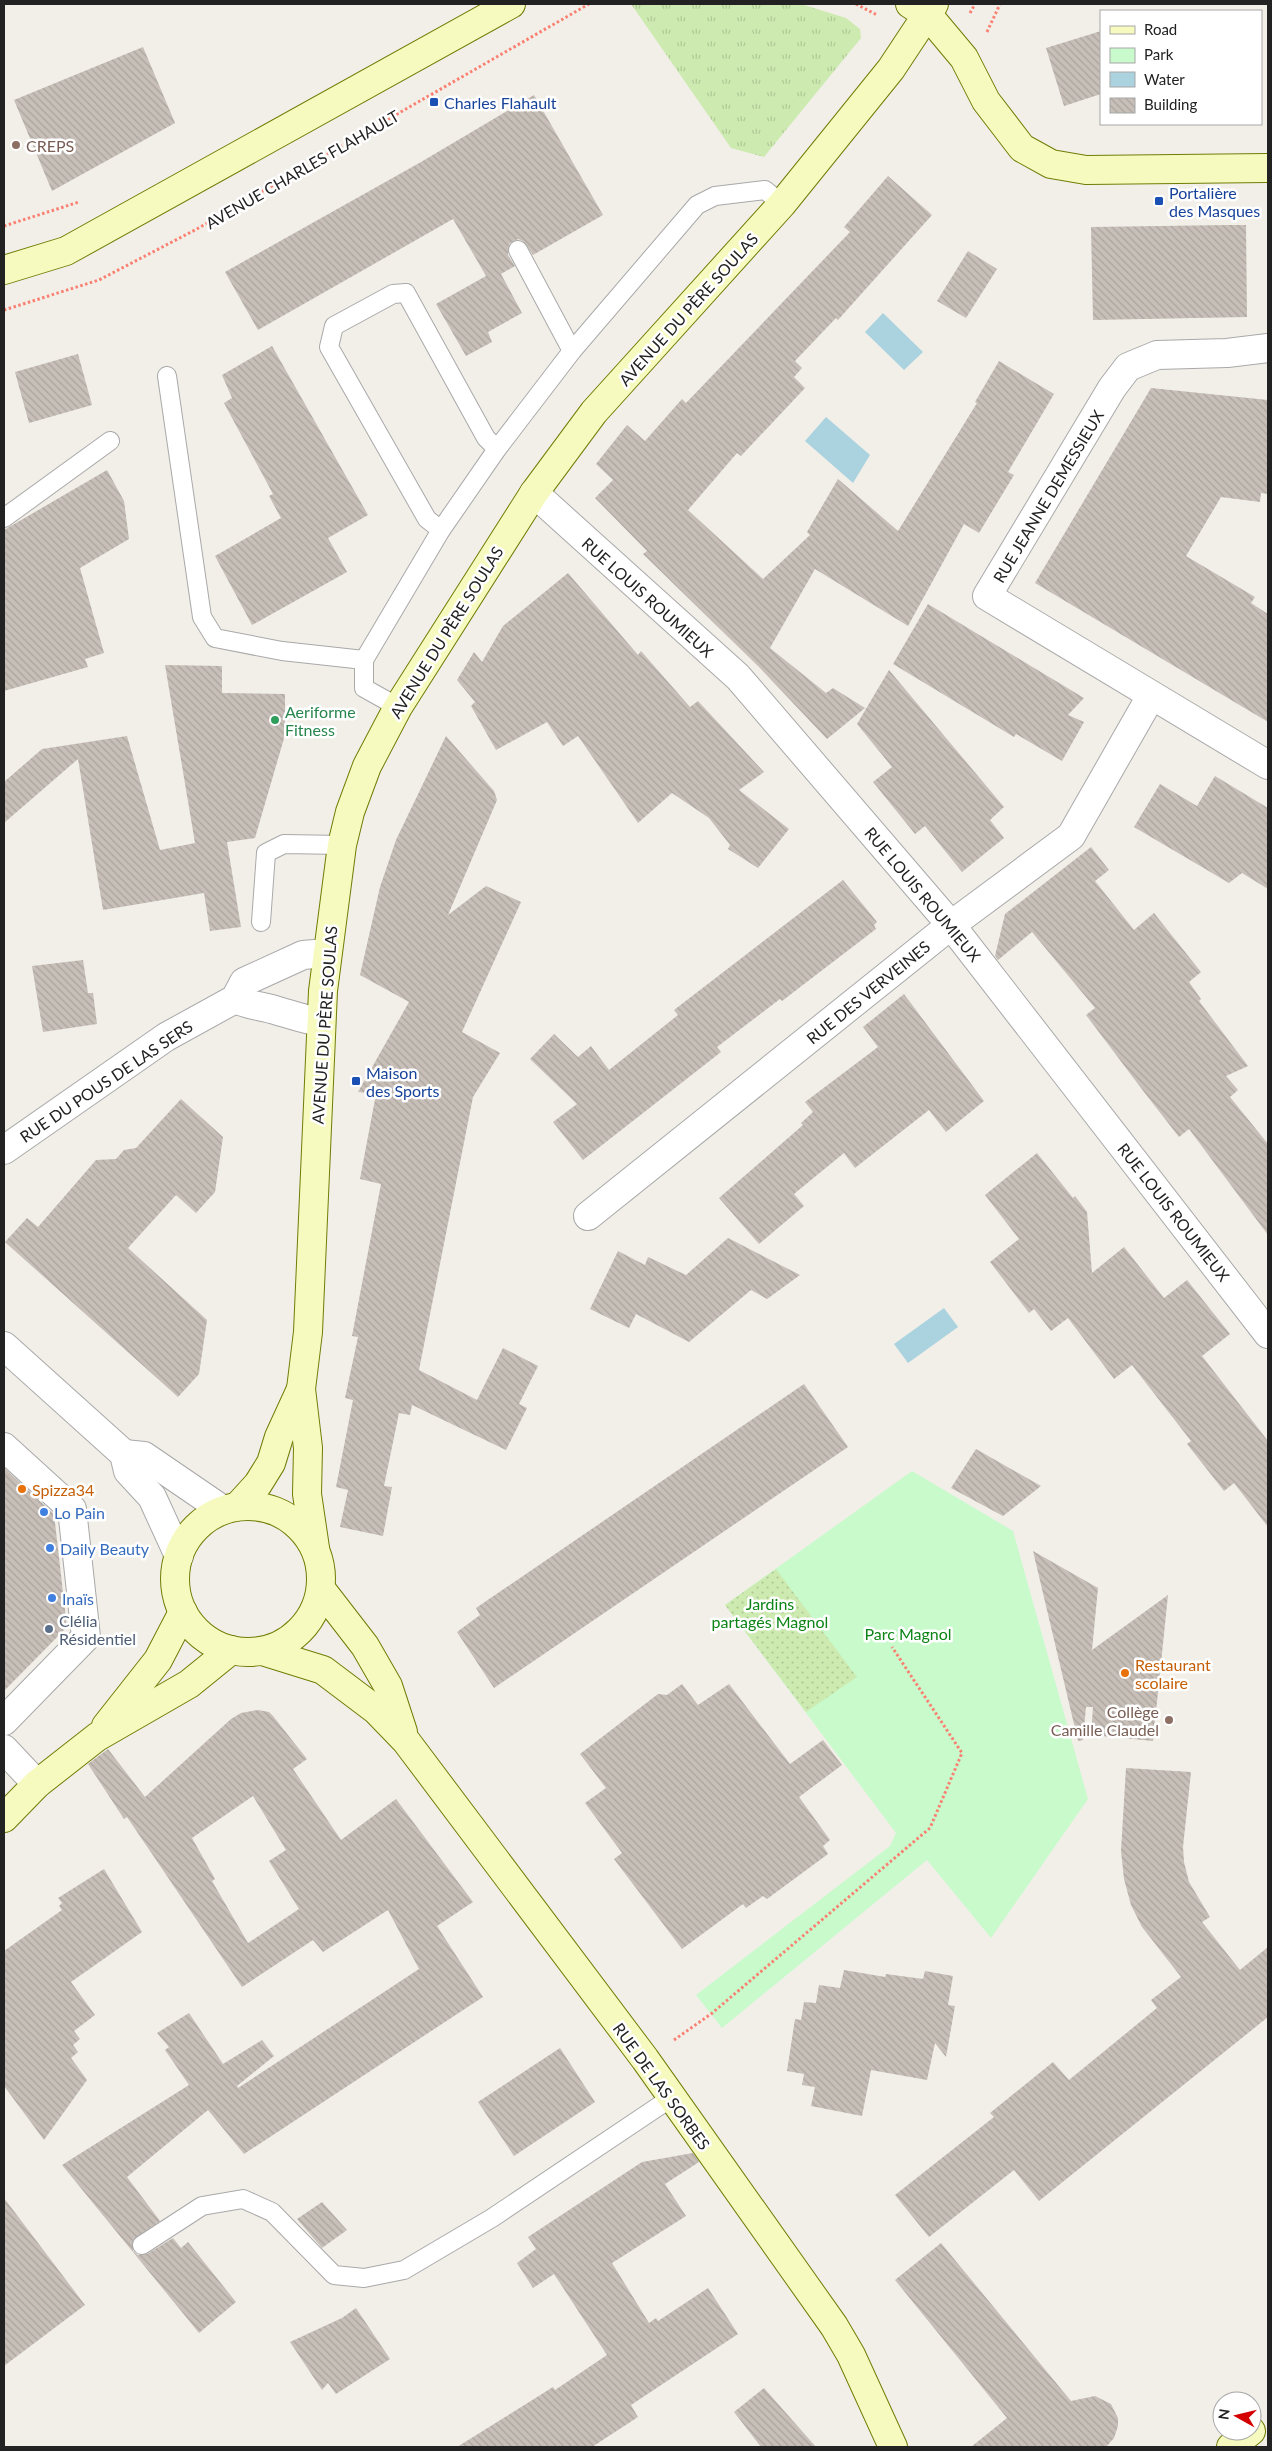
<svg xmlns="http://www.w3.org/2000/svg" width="1272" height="2451" viewBox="0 0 1272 2451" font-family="Lato,sans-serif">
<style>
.grass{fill:url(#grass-tufts)}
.park{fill:#c8facc}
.garden{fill:url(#garden-dots)}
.water{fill:#aad3df}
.building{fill:url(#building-back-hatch);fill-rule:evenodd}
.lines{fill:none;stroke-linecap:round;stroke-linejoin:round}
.lane-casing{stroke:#a9a9a9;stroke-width:20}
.street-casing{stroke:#a9a9a9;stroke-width:30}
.secondary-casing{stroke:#707d05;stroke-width:30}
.path{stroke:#fa8072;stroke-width:3;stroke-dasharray:2.5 2.5;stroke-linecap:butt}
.lane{stroke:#fff;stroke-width:18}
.street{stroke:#fff;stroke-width:28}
.secondary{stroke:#f7fabf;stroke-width:28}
.transit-dot{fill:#1a4fb4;stroke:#fff;stroke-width:2}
.education-dot{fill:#8d6e63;stroke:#fff;stroke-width:2}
.leisure-dot{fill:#2e9e5b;stroke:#fff;stroke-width:2}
.food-dot{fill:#e8710a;stroke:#fff;stroke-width:2}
.shop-dot{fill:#3f7fe0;stroke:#fff;stroke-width:2}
.service-dot{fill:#5c6f8a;stroke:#fff;stroke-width:2}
.labels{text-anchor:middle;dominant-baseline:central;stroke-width:5;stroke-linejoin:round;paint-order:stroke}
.transit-label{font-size:16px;fill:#164399;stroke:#fff;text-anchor:start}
.education-label{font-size:16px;fill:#785e54;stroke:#fff;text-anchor:start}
.street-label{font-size:16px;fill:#222;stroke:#fff}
.leisure-label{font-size:16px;fill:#27864d;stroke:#fff;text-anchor:start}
.food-label{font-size:16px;fill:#c56008;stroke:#fff;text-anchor:start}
.shop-label{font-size:16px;fill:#366cbe;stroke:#fff;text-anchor:start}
.park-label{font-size:16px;fill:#0c8416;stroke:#fff}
.service-label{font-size:16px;fill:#4e5e75;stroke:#fff;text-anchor:start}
</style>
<defs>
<pattern id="grass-tufts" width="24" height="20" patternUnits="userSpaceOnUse" patternTransform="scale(1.25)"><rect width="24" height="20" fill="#cdebb0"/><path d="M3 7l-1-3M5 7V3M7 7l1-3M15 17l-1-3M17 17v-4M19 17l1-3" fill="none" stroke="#b0c997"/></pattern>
<pattern id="garden-dots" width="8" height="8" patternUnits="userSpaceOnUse" patternTransform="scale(1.25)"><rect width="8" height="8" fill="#cdebb0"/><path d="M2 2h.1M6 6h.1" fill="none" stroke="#b0c997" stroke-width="1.8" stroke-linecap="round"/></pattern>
<pattern id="building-back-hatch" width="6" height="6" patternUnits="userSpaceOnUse" patternTransform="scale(1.25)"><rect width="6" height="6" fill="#c7bfb8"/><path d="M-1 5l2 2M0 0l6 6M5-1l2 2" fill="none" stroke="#aba49e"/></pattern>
</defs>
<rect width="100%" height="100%" fill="#f2efe9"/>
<!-- grass -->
<path class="grass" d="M631 4H801L846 18 860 29 861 38 764 157 731 148Z"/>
<!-- park -->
<path class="park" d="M912 1471 1013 1531 1088 1799 991 1938 927 1860 722 2028 696 1995 890 1846 896 1833 725 1605Z"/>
<!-- garden -->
<path class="garden" d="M776 1569 857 1677 806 1712 725 1605Z"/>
<!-- water -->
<g class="water">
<path d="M883 313 923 352 904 370 865 332Z"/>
<path d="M826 417 870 455 853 483 805 441Z"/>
<path d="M944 1308 958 1327 908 1363 894 1344Z"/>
</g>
<!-- building -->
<g class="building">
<path d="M1101 31V94L1064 106 1046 48Z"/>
<path d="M143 47 175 123 52 191 14 100Z"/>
<path d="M534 95 603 215 533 255 523 241 518 239 509 244 508 255 515 266 501 274 522 313 488 332 492 342 466 356 436 304 486 276 453 219 258 330 225 272 421 162Z"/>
<path d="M888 176 932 215 838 320 836 318 795 361 802 368 794 377 805 388 741 456 737 453 688 510 763 579 810 535 807 532 838 479 898 531 977 403 975 402 999 361 1054 394 1008 472 1014 475 979 533 964 524 908 626 815 569 770 648 826 693 833 688 865 708 827 739 759 667 643 554 647 551 595 498 613 480 596 464 627 425 645 441 682 399 686 403 850 232 844 227Z"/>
<path d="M1229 225H1246L1247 317 1093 320 1091 227Z"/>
<path d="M968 251 997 269 966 318 937 301Z"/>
<path d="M272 346 368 515 328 538 347 572 252 625 215 556 281 518 269 496 273 494 224 403 232 398 222 375Z"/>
<path d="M78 354 92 405 29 423 15 372Z"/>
<path d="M1151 388 1268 400V494L1261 493 1260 502 1221 497 1186 556 1255 597 1251 603 1268 614V722L1035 583Z"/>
<path d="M107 470 124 501 129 539 80 568 104 653 85 659 88 667 4 691V530Z"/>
<path d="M568 573 638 655 641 651 690 707 698 701 764 772 739 790 789 829 758 868 728 849 730 845 709 818 672 793 638 823 578 736 563 746 547 722 496 750 471 706 475 702 457 680 474 652 482 662 503 626Z"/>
<path d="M928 604 1084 698 1068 715 1084 722 1062 761 1016 734 1014 737 893 664Z"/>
<path d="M165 665 222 666V693L285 694V735L255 838 227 842 241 927 210 931 204 893 103 910 78 759 4 823V782L42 749 127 736 160 850 195 843Z"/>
<path d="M889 670 1004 807 990 820 1004 838 962 872 925 826 915 834 873 782 892 767 857 724Z"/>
<path d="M446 736 494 791 497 800 448 915 486 886 521 902 462 1032 500 1053 473 1097 419 1370 477 1400 503 1348 538 1366 519 1404 527 1408 506 1450 412 1405 410 1415 399 1413 384 1486 392 1487 383 1536 340 1527 348 1490 336 1487 353 1400 345 1398 358 1337 352 1336 381 1184 360 1179 376 1094 358 1092 409 1002 360 975 380 887 396 840Z"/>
<path d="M1215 776 1268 808V889L1242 873 1229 883 1134 827 1160 784 1197 806Z"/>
<path d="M1091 847 1109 870 1095 881 1134 930 1154 913 1201 972 1189 982 1201 999 1199 1001 1248 1066 1226 1076 1238 1090 1230 1097 1268 1144V1235L1189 1129 1179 1137 1144 1092 1086 1015 1095 1008 1032 932 998 960 995 956 1005 914Z"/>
<path d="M843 880 877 922 874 925 876 929 782 1001 780 999 717 1047 721 1052 583 1160 553 1122 577 1104 530 1059 554 1034 578 1057 591 1046 609 1070 678 1015 674 1010Z"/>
<path d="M83 960 88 993H93L97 1024 43 1032 32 966Z"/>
<path d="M904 994 984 1101 946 1132 929 1110 855 1168 844 1153 794 1194 804 1206 759 1244 719 1198 803 1125 801 1123 813 1112 805 1102 878 1047 863 1027Z"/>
<path d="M181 1099 223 1137 215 1192 196 1213 176 1195 128 1248 207 1320 199 1374 178 1397 5 1242 27 1218 38 1227 96 1160 116 1159 124 1150 136 1148Z"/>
<path d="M1037 1153 1073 1198 1075 1196 1087 1212 1092 1273 1124 1247 1164 1298 1187 1280 1230 1334 1202 1356 1268 1441V1527L1234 1483 1224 1491 1187 1444 1191 1441 1132 1365 1114 1379 1068 1318 1051 1331 1034 1309 1029 1313 990 1262 1019 1239 985 1195Z"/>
<path d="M728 1238 800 1275 767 1299 751 1290 689 1342 636 1314 629 1328 590 1309 618 1251 645 1265 648 1257 686 1275Z"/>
<path d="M804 1384 848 1447 494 1688 457 1632 480 1615 476 1608Z"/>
<path d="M976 1449 1041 1486 1003 1516 951 1488Z"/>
<path d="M4 1468 54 1514 67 1627 4 1691Z"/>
<path d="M1033 1551 1098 1588 1092 1650 1168 1595 1153 1741 1091 1735 1093 1707H1086L1083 1740 1078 1741Z"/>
<path d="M682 1684 698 1705 729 1684 790 1764 823 1740 842 1765 799 1797 830 1840 823 1846 828 1854 767 1899 763 1896 746 1908 743 1904 682 1949 614 1859 622 1853 585 1803 606 1788 580 1754 658 1694 667 1695Z"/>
<path d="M258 1710 269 1712 273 1716 307 1759 293 1769 341 1840 396 1799 473 1902 437 1926 483 1997 244 2154 208 2110 127 2177 160 2221 133 2240V2251L138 2255 147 2254 173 2238 181 2248 188 2242 236 2302 199 2333 62 2165 189 2085 165 2050 169 2047 157 2033 189 2013 223 2064 262 2040 274 2056 237 2086 238 2088 419 1969 388 1910 323 1952 313 1940 242 1987 127 1817 124 1819 88 1764 108 1749 145 1797 231 1719 241 1713ZM253 1796 286 1850 269 1861 299 1909 248 1943 212 1881 215 1879 192 1838Z"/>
<path d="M1126 1768 1191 1772 1183 1847 1184 1862 1189 1882 1210 1917 1202 1922 1240 1970 1268 1947V2017L1039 2201 1014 2170 929 2237 895 2195 994 2117 990 2113 1053 2062 1069 2080 1157 2008 1151 2000 1181 1977 1142 1927 1131 1905 1124 1879 1121 1851Z"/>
<path d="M104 1869 142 1932 71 1982 95 2015 74 2031 80 2039 73 2045 78 2052 71 2058 87 2080 44 2140 4 2086V1951L62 1910 59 1906 62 1903 58 1898Z"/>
<path d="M844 1970 885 1977 886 1974 923 1979 925 1971 953 1976 948 2005 955 2006 946 2057 935 2043 927 2080 871 2070 862 2116 811 2106 815 2087 802 2085 804 2074 787 2071 795 2019 801 2020 804 2002 816 2003 819 1985 840 1988Z"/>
<path d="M560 2048 595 2102 514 2156 478 2102Z"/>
<path d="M693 2153 699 2162 665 2184 686 2216 612 2263 649 2323 656 2318 658 2321 708 2288 738 2334 631 2405 638 2417 592 2447H457L553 2387 555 2390 607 2355 554 2274 533 2288 517 2263 536 2249 528 2237 642 2162Z"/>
<path d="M4 2198 85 2305 4 2366Z"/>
<path d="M322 2202 347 2230 322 2248 297 2219Z"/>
<path d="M941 2243 1071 2401 1095 2396 1111 2404 1118 2418V2426L1114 2438 1106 2447H971L1007 2418 895 2280Z"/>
<path d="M356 2308 390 2359 336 2394 328 2383 322 2390 290 2342 342 2318Z"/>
<path d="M764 2388 816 2447H761L734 2412Z"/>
</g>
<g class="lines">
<!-- lane casing -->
<g class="lane-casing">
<g id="lane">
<path d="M518 250 572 351"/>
<path d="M167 376 202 617 215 638 282 651 364 660"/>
<path d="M4 518 110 441"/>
<path d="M441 530 427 519 329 347 334 326 393 294 406 293 486 438 497 449"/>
<path d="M398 707 364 688V660L441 530 497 449 572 351 697 205 715 196 765 190 782 204"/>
<path d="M261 922 266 853 284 844 342 845"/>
<path d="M142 2245 202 2206 243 2199 272 2212 334 2275 364 2278 404 2270 492 2218 671 2098"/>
</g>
</g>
<!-- street casing -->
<g class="street-casing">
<g id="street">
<path d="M1268 348 1227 353 1157 355 1128 367 1112 388 987 596 1268 765"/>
<path d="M534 493 738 677 951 925 1268 1334"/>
<path d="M235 999C250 1006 263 1006 278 1011 293 1015 306 1020 321 1022"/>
<path d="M4 1150 166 1037 235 999 244 982 303 955 326 953"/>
<path d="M588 1216 951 925 1071 836 1151 696"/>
<path d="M4 1346 124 1454 128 1471 152 1497 179 1556"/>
<path d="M4 1447 72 1509 86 1637 4 1721"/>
<path d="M124 1454 144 1456 223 1510"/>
<path d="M4 1749 37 1784"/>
</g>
</g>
<!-- secondary casing -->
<g class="secondary-casing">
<g id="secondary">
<path d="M910 4 928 15 964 58 986 101 1022 148 1051 164 1086 170 1268 168"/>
<path d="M4 270 66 251 511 4"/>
<path d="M238 1506 258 1484 271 1463 279 1437 301 1389"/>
<circle cx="248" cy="1579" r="73"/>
<path d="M315 1548 307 1494 308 1448 301 1389 308 1332 323 991 342 845 350 812 367 766 398 707 534 493 594 412 782 204 891 69 934 4"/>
<path d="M321 1589 365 1646 388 1686 403 1732"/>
<path d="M262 1651 323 1670 376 1710 406 1741 645 2059 834 2326 851 2355 893 2447"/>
<path d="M106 1726 158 1660 183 1612"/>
<path d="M4 1818 37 1784 97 1737 189 1684 231 1650"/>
<path d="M1231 2447 1251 2431"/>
</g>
</g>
<!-- path -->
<g class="path">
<path d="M856 4 877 15"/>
<path d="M970 13 975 4"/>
<path d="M987 32 1000 4"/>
<path d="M4 226 79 202"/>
<path d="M4 310 99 280 195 230 589 4"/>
<path d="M674 2040 711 2014 930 1828 962 1753 892 1647"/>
</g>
<!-- lane -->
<use href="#lane" class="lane"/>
<!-- street -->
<use href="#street" class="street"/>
<!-- secondary -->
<use href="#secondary" class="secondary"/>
</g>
<!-- markers -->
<g class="transit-dot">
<rect x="429" y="97" width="10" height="10" rx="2.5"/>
<rect x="1154" y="196" width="10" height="10" rx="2.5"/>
<rect x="351" y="1076" width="10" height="10" rx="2.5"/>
</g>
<g class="education-dot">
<circle cx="16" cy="145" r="5"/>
<circle cx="1169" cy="1720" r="5"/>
</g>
<circle class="leisure-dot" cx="275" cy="720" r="5"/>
<g class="food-dot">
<circle cx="22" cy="1489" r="5"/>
<circle cx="1125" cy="1673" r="5"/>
</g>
<g class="shop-dot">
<circle cx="44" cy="1512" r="5"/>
<circle cx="50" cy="1548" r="5"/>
<circle cx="52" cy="1598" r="5"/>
</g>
<circle class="service-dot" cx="49" cy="1629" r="5"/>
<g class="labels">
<!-- transit labels -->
<g class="transit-label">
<text x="444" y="102">Charles Flahault</text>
<text x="1169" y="192">Portalière<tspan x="1169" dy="18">des Masques</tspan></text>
<text x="366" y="1072">Maison<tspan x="366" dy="18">des Sports</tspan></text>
</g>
<!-- education labels -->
<g class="education-label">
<text x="26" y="145">CREPS</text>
<text x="1159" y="1711" text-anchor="end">Collège<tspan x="1159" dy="18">Camille Claudel</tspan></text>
</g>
<!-- street labels -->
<g class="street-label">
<text transform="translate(302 169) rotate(-30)">AVENUE CHARLES FLAHAULT</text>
<text transform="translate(688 309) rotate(-48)">AVENUE DU PÈRE SOULAS</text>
<text transform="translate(1048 496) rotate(-59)">RUE JEANNE DEMESSIEUX</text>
<text transform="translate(648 597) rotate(42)">RUE LOUIS ROUMIEUX</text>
<text transform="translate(446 632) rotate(-58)">AVENUE DU PÈRE SOULAS</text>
<text transform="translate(923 894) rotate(50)">RUE LOUIS ROUMIEUX</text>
<text transform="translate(868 992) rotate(-39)">RUE DES VERVEINES</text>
<text transform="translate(324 1025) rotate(-86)">AVENUE DU PÈRE SOULAS</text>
<text transform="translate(106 1081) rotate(-34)">RUE DU POUS DE LAS SERS</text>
<text transform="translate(1174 1212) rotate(52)">RUE LOUIS ROUMIEUX</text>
<text transform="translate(662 2086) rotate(54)">RUE DE LAS SORBES</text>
</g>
<!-- leisure labels -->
<g class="leisure-label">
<text x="285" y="711">Aeriforme<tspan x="285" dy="18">Fitness</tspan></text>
</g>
<!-- food labels -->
<g class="food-label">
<text x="32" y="1489">Spizza34</text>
<text x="1135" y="1664">Restaurant<tspan x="1135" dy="18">scolaire</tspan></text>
</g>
<!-- shop labels -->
<g class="shop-label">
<text x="54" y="1512">Lo Pain</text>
<text x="60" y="1548">Daily Beauty</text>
<text x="62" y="1598">Inaïs</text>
</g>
<!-- park labels -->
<g class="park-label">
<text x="770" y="1603">Jardins<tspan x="770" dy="18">partagés Magnol</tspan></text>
<text x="908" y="1633">Parc Magnol</text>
</g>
<!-- service labels -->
<g class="service-label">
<text x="59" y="1620">Clélia<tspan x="59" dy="18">Résidentiel</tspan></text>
</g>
</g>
<!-- border -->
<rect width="1272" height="2451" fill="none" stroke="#222222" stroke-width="10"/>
<!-- legend -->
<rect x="1100" y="10" width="162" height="115" fill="#ffffff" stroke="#a7a7a7"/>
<rect x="1110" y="26" width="25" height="8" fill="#f7fabf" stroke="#a7a7a7"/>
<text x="1144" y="35" font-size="15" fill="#222222">Road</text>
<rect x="1110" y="48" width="25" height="15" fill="#c8facc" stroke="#a7a7a7"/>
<text x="1144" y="60" font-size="15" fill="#222222">Park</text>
<rect x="1110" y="72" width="25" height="15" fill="#aad3df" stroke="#a7a7a7"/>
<text x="1144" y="85" font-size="15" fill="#222222">Water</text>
<rect x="1110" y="98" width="25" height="15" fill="url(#building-back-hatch)" stroke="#a7a7a7"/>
<text x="1144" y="110" font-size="15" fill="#222222">Building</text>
<!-- north arrow -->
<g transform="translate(1237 2416) rotate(278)"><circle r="24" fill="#ffffff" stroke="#a7a7a7"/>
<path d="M0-4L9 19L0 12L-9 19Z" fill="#d40000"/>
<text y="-8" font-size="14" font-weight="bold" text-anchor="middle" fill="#222222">N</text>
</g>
</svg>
